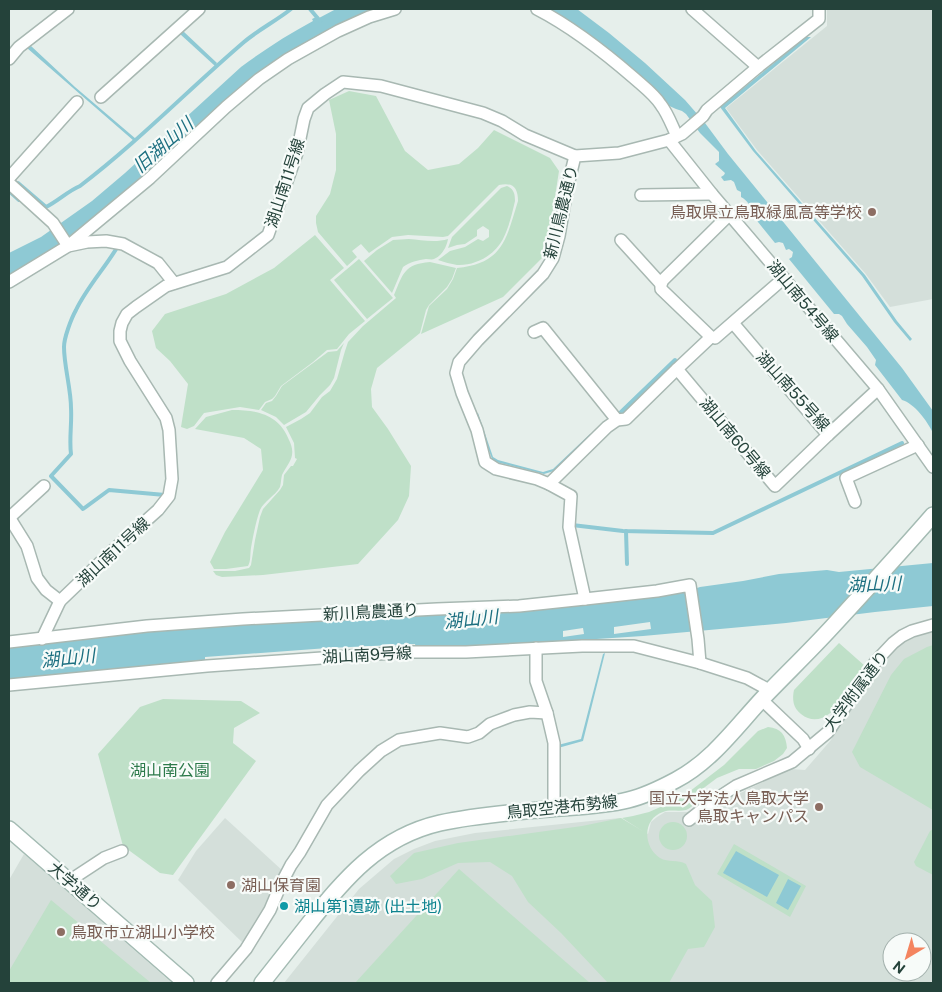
<svg xmlns="http://www.w3.org/2000/svg" width="942" height="992" viewBox="0 0 942 992" font-family="'Public Sans','Noto Sans JP',sans-serif">
<style>
.built{fill:#d4dfda;fill-rule:evenodd}
.green{fill:#bfe0c8}
.water{fill:#8ec9d4;fill-rule:evenodd}
.lines{fill:none;stroke-linecap:round;stroke-linejoin:round}
.stream{stroke:#8ec9d4;stroke-width:4}
.street-casing{stroke:#a8b8b2;stroke-width:14}
.secondary-casing{stroke:#a4bbb3;stroke-width:18}
.street{stroke:#fff;stroke-width:11}
.secondary{stroke:#fff;stroke-width:15}
.education-dot{fill:#8d6e63;stroke:#f7fbf9;stroke-width:2}
.culture-dot{fill:#0f9aa8;stroke:#f7fbf9;stroke-width:2}
.labels{text-anchor:middle;dominant-baseline:central;stroke-width:4.5;stroke-linejoin:round;paint-order:stroke}
.street-label{font-size:16px;fill:#24423a;stroke:#f7fbf9}
.education-label{font-size:16px;fill:#785e54;stroke:#f7fbf9;text-anchor:end}
.park-label{font-size:16px;fill:#2d7a4b;stroke:#f7fbf9}
.culture-label{font-size:16px;fill:#0d838f;stroke:#f7fbf9;text-anchor:start}
.water-label{font-size:18px;font-style:italic;fill:#1c6f80;stroke:#f7fbf9}
</style>
<rect width="100%" height="100%" fill="#e6efeb"/>
<!-- built -->
<g class="built">
<path d="M827 9H933V299L890 307 865 273 757 150 726 108 827 26Z"/>
<path d="M933 629V983H284L359 889 394 859 414 849 435 841 475 833 620 818 648 834 651 822 657 817 665 812H687L722 802 790 769 805 770 831 740 878 664 906 638ZM892 942H922V972H892Z"/>
<path d="M225 818 284 872 245 945 178 880 196 851Z"/>
<path d="M24 854 172 983H9V880Z"/>
</g>
<!-- green -->
<g class="green">
<path d="M349 91 376 96 405 151 428 170 459 164 478 148 494 130 550 158 559 171 546 254 503 297 421 334 429 306 447 289 453 279 457 268C504 263 506 239 518 201 518 187 512 182 499 185L448 236 443 237 408 235 392 237 369 253 361 244 352 251 357 257 347 266 318 232 316 223V216L330 194 336 170V134L329 100Z"/>
<path d="M507 186C514 189 515 194 515 201 512 214 509 227 503 239 495 255 475 266 457 265 451 264 444 262 438 260L450 251 465 247 478 239 483 241 489 237V230L483 226 477 230V236L465 244 457 245 448 248 452 237 501 188Z"/>
<path d="M315 235 344 268 330 280 365 321 349 334 337 349 327 350 313 362 281 386 275 396 272 399 265 402 259 410 240 407 204 413 194 426 187 429 181 427 188 384 170 361 156 348 152 331 165 314 226 294 274 268Z"/>
<path d="M409 239C421 240 436 243 448 239 447 246 442 256 434 259 432 260 429 259 426 259 418 260 410 262 403 267L392 293 364 261 377 250 393 240Z"/>
<path d="M359 259 393 298 367 319 334 280Z"/>
<path d="M430 262 456 268 452 279 447 287 429 305 426 310 420 333 377 368 371 389 372 407 388 429 411 466 409 496 398 520 358 564 263 575 222 577 216 575 213 571H235L249 568 251 565 255 540 260 517 263 509 280 490 283 485 284 475 291 466H293L297 459 295 458 294 443 286 427 301 419 310 413 322 397 330 391 337 379 345 351 348 342 363 326 396 298 394 295C403 274 404 264 430 262Z"/>
<path d="M344 343 341 350 334 378 330 385 320 395 306 412 284 425 276 417 261 410 266 403 272 401 276 396 282 386 328 352 337 351Z"/>
<path d="M232 410C257 410 279 414 289 440 291 444 293 449 292 455 291 462 285 468 282 475 281 479 281 483 280 487 275 496 264 501 260 510 256 521 253 536 251 548 250 554 251 561 248 566L226 569H214L210 562 225 532 263 470 261 449 244 438 195 429 206 417Z"/>
<path d="M839 643 865 666C854 684 828 736 801 714 793 708 792 699 794 690Z"/>
<path d="M933 645V810L860 767 852 752 891 675 904 659 927 647Z"/>
<path d="M163 699 241 701 260 713 234 728 233 743 256 761 173 875 160 873 123 846 98 754 140 707Z"/>
<path d="M768 727C781 728 786 735 787 748L783 754 774 761 756 769H739L717 778 697 793 700 797C696 802 692 808 686 810 678 812 670 809 663 812 642 819 643 847 660 858 668 863 678 859 686 864L695 885 712 901 715 927 704 947 688 949 669 983H608L561 933 528 902 512 876 490 862 458 863 422 879 396 884 390 876 414 853 458 843 582 826 621 818 644 832 622 818 633 816 649 812 681 798 724 765 758 731Z"/>
<circle cx="673" cy="836" r="14"/>
<path d="M933 829V875L916 866 914 862 930 831Z"/>
<path d="M734 844 806 886 790 917 717 874Z"/>
<path d="M459 869 590 983H355Z"/>
<path d="M51 900 151 983H9V971Z"/>
</g>
<!-- water -->
<g class="water">
<path d="M336 9H381L316 39 94 221 56 247 9 276V253L41 237 92 201 125 173 241 67C264 50 287 35 313 21L312 19 318 16 319 18Z"/>
<path d="M544 9H577L609 33 645 63 685 100 705 123 728 154 902 368 933 411V433C928 422 914 403 902 400L875 365 876 360 867 347 847 324 842 316 839 314H834L789 259 792 257 793 252 789 249 786 250 783 243 779 242 775 243 754 217 755 214C752 208 747 200 741 197V192L737 190 734 182 731 180 724 181 721 177 724 175 725 173 715 164 719 161V152L700 133 686 114 682 111 676 109 665 104Z"/>
<path d="M183 31 217 63 215 66 180 34Z"/>
<path d="M806 37H811L725 108 756 151 865 275 897 321 912 339 910 341 894 322 862 276 753 151 720 107Z"/>
<path d="M31 46 75 87 136 139 134 141 27 48Z"/>
<path d="M478 413 493 457 498 460 543 472 553 469 590 434 592 435 554 471 544 474 496 462 492 459 476 414Z"/>
<path d="M933 563V606L875 612 786 623 643 636 504 645 416 649 415 644 328 648 205 657V662L9 682V647L63 642 124 633 644 596 682 593 700 587 743 581 779 574 827 570 839 572ZM650 622 651 629 614 634V627ZM583 628 584 634 563 637V631Z"/>
<path d="M605 653 583 741 558 748V745L581 739 603 654Z"/>
<path d="M736 851 779 875 767 897 723 873Z"/>
<path d="M788 879 801 886 788 910 776 903Z"/>
</g>
<g class="lines">
<!-- stream -->
<g class="stream">
<path d="M310 9 320 21"/>
<path d="M18 183 46 207C58 201 68 191 80 186 138 142 189 89 244 42 258 30 276 21 291 9"/>
<path d="M9 191 19 200"/>
<path d="M118 246C105 268 87 287 76 310 71 319 64 338 64 347 64 366 71 389 71 408 72 424 69 439 71 454L51 476 83 509 109 490 165 495"/>
<path d="M620 413 675 360"/>
<path d="M572 525 623 531 713 533 902 443"/>
<path d="M626 531 627 564"/>
</g>
<!-- street casing -->
<g class="street-casing">
<g id="street">
<path d="M537 9C572 27 604 52 634 78 643 86 655 95 661 105 668 114 672 126 677 136"/>
<path d="M692 9 758 67"/>
<path d="M9 59 19 47 68 9"/>
<path d="M101 97 199 9"/>
<path d="M669 140 712 194 878 389 933 467"/>
<path d="M9 178 77 102"/>
<path d="M9 183 53 223 68 246 150 178 226 107 259 79 288 59 338 31 369 17 395 9"/>
<path d="M641 195 712 194"/>
<path d="M730 214 663 280 661 284V289L711 337 715 338 784 278"/>
<path d="M621 240 661 284"/>
<path d="M9 282 68 246 87 242 106 241 123 244 158 263 174 283"/>
<path d="M733 323 828 435 878 389"/>
<path d="M534 332 543 328 617 420"/>
<path d="M711 337 677 369 775 486 828 435"/>
<path d="M549 484 607 427 617 420 626 419 677 369"/>
<path d="M855 502 846 478 918 445"/>
<path d="M9 517 27 546 37 578 46 590 60 601"/>
<path d="M9 518 44 486"/>
<path d="M42 639 60 601 110 553 158 510 169 496 172 479 169 430 166 418 130 361 120 341V331L122 323 127 314 136 307 166 286 227 267 268 235 297 153 304 119 308 108 325 94 343 82 381 86 483 113 502 121 525 135 575 156"/>
<path d="M9 642 147 626 243 619 437 609 519 606 585 599 569 527 571 496 549 484 537 479 496 469 485 462 477 430 462 393 456 373 459 362 478 340 543 274 553 258 559 236 567 189 575 156 619 153 669 140 682 134 703 116 707 110 758 67 819 19V9"/>
<path d="M536 648V681L547 713 554 743V809"/>
<path d="M700 663 747 678 771 691"/>
<path d="M9 685 207 666 407 652H466L582 646H634L700 663 698 639 690 585 657 591 585 599"/>
<path d="M762 700 803 739 809 749"/>
<path d="M689 820 713 801 736 786 792 762 828 732 876 661 893 643 902 636 912 631 933 625"/>
<path d="M69 881 104 858 122 851"/>
<path d="M217 983 246 949 270 910 281 884 291 865 300 852 327 805 359 771 381 751 399 740 440 733 468 737 479 733 490 724 514 715 530 712 547 713"/>
</g>
</g>
<!-- secondary casing -->
<g class="secondary-casing">
<g id="secondary">
<path d="M9 829 186 983"/>
<path d="M262 983C277 964 292 945 307 926 344 879 379 837 440 823 472 816 506 813 538 810 568 807 599 807 628 800 645 796 661 788 676 780 712 761 736 727 763 698 786 674 810 651 832 627 866 590 900 553 933 515"/>
</g>
</g>
<!-- street -->
<use href="#street" class="street"/>
<!-- secondary -->
<use href="#secondary" class="secondary"/>
</g>
<!-- markers -->
<g class="education-dot">
<circle cx="872" cy="212" r="5"/>
<circle cx="819" cy="807" r="5"/>
<circle cx="231" cy="885" r="5"/>
<circle cx="61" cy="932" r="5"/>
</g>
<circle class="culture-dot" cx="284" cy="906" r="5"/>
<g class="labels">
<!-- street labels -->
<g class="street-label">
<text transform="translate(285 183) rotate(-72)">湖山南11号線</text>
<text transform="translate(561 212) rotate(-76)">新川鳥農通り</text>
<text transform="translate(803 301) rotate(50)">湖山南54号線</text>
<text transform="translate(793 391) rotate(48)">湖山南55号線</text>
<text transform="translate(735 438) rotate(50)">湖山南60号線</text>
<text transform="translate(113 552) rotate(-43)">湖山南11号線</text>
<text transform="translate(371 612) rotate(-3)">新川鳥農通り</text>
<text transform="translate(367 655) rotate(-3)">湖山南9号線</text>
<text transform="translate(856 691) rotate(-53)">大学附属通り</text>
<text transform="translate(562 807) rotate(-6)">鳥取空港布勢線</text>
<text transform="translate(75 886) rotate(41)">大学通り</text>
</g>
<!-- education labels -->
<g class="education-label">
<text x="862" y="212">鳥取県立鳥取緑風高等学校</text>
<text x="809" y="798">国立大学法人鳥取大学<tspan x="809" dy="18">鳥取キャンパス</tspan></text>
<text x="241" y="885" text-anchor="start">湖山保育園</text>
<text x="71" y="932" text-anchor="start">鳥取市立湖山小学校</text>
</g>
<!-- park labels -->
<g class="park-label">
<text x="170" y="770">湖山南公園</text>
</g>
<!-- culture labels -->
<g class="culture-label">
<text x="294" y="906">湖山第1遺跡 (出土地)</text>
</g>
<!-- water labels -->
<g class="water-label">
<text transform="translate(163 145) rotate(-41)">旧湖山川</text>
<text transform="translate(874 584) rotate(-2)">湖山川</text>
<text transform="translate(471 619) rotate(-6)">湖山川</text>
<text transform="translate(68 658) rotate(-6)">湖山川</text>
</g>
</g>
<!-- border -->
<rect width="942" height="992" fill="none" stroke="#24423a" stroke-width="20"/>
<!-- north arrow -->
<g transform="translate(907 957) rotate(218)"><circle r="24" fill="#f7fbf9" stroke="#a3b1ad"/>
<path d="M0-4L9 19L0 12L-9 19Z" fill="#f4845f"/>
<text y="-8" font-size="14" font-weight="bold" text-anchor="middle" fill="#24423a">N</text>
</g>
</svg>
